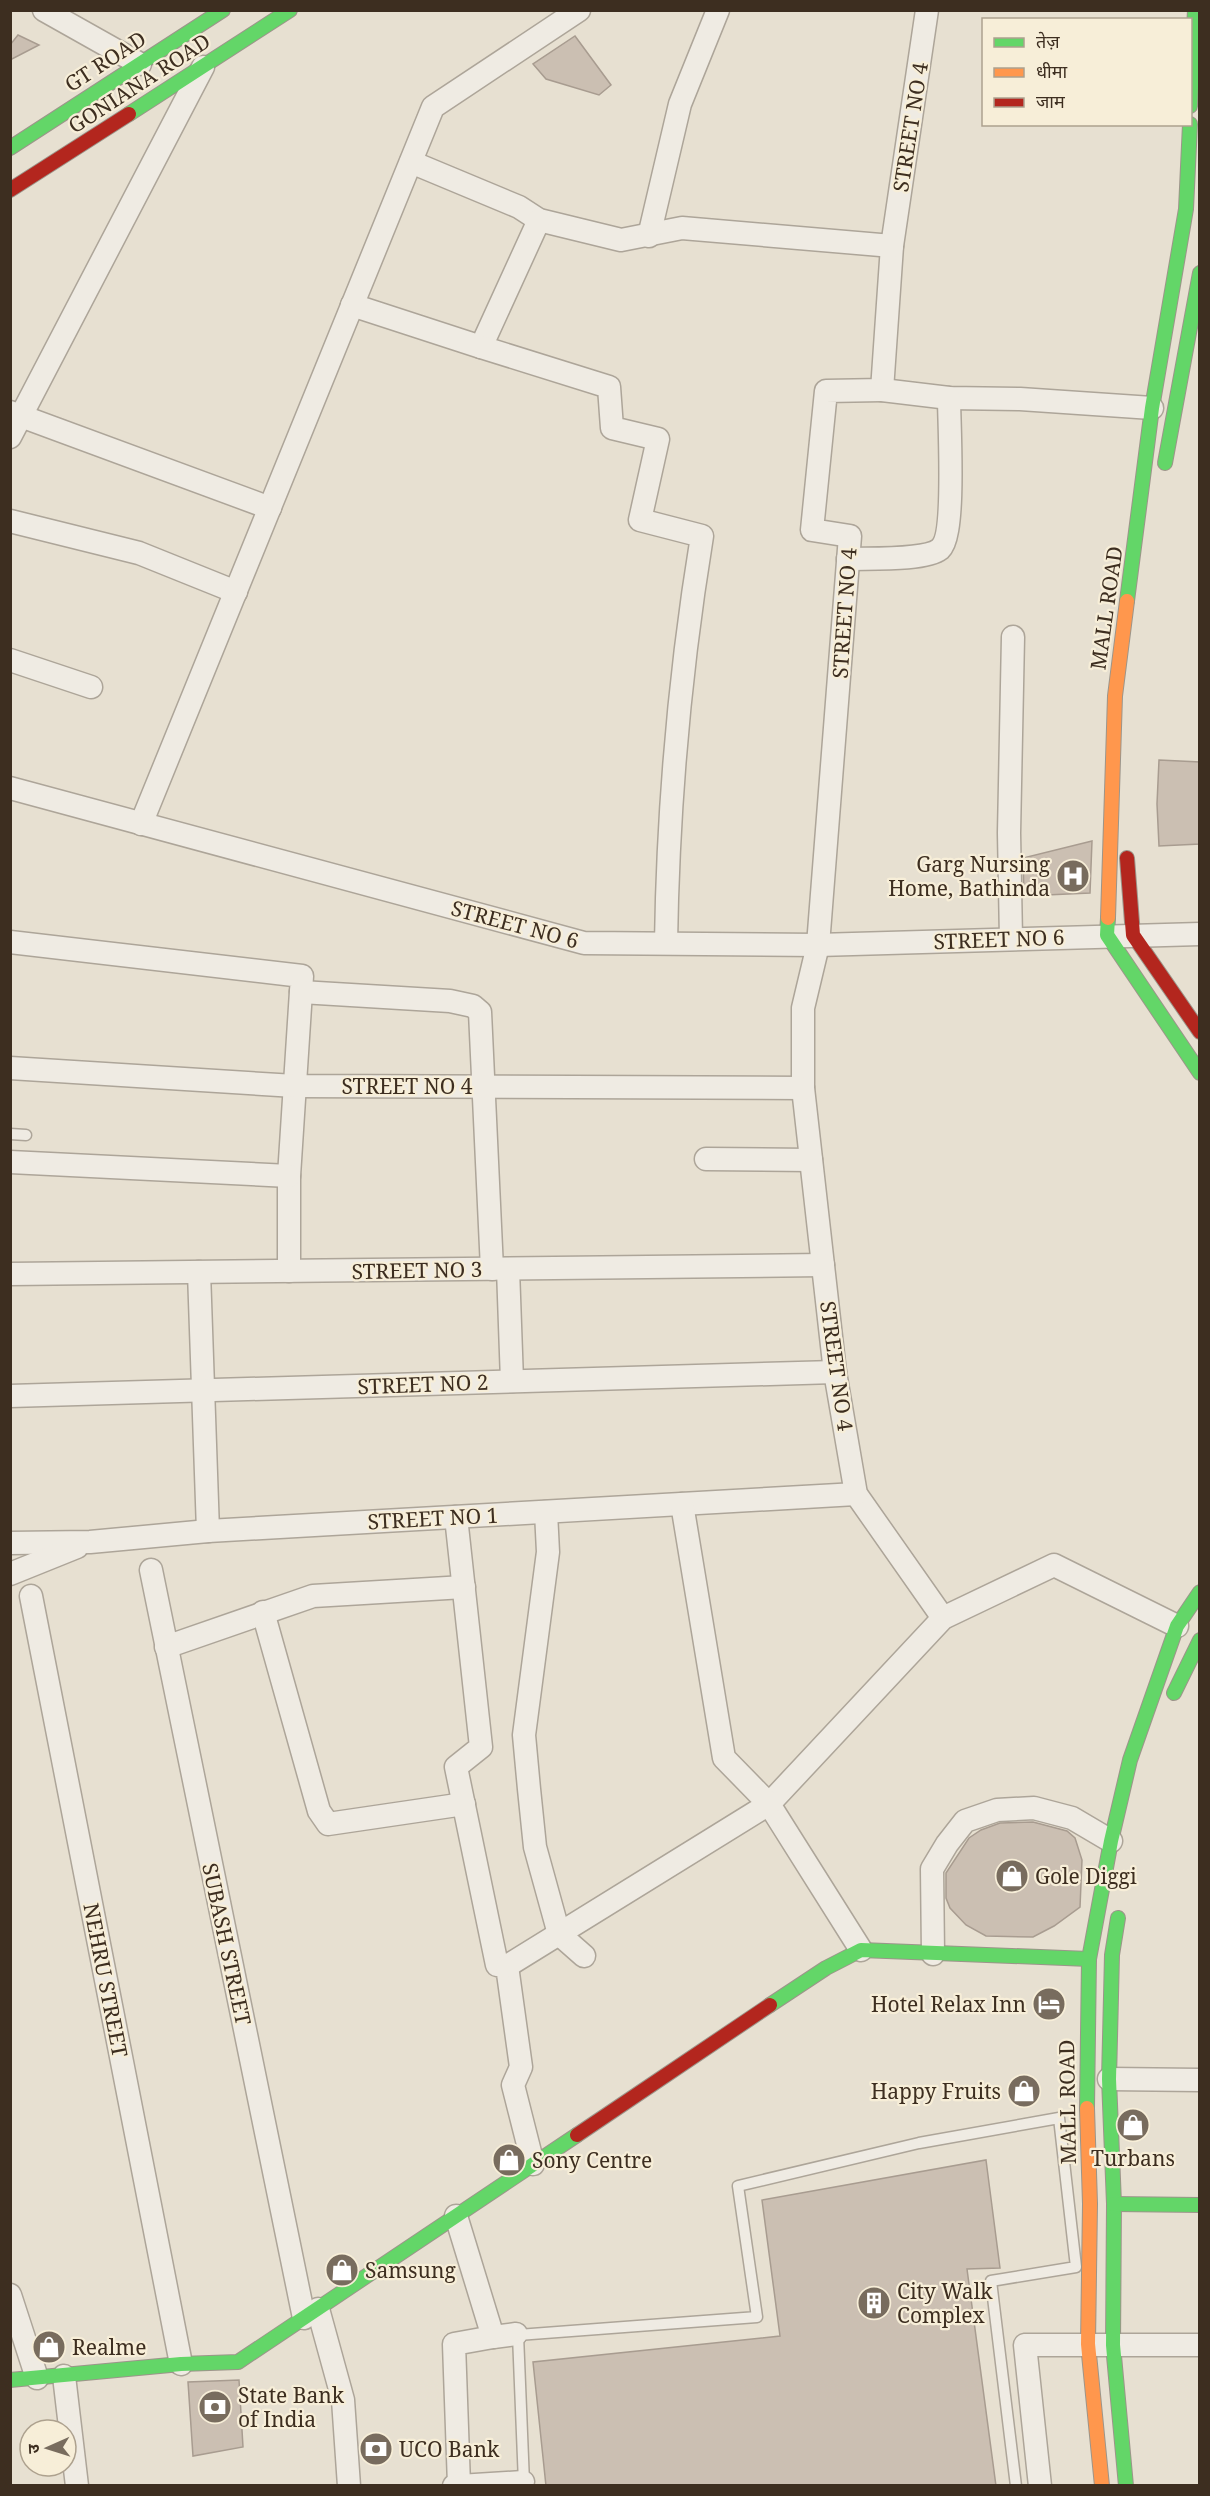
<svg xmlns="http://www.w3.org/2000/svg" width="1210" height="2496" viewBox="0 0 1210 2496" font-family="'Noto Serif','Noto Sans Devanagari',serif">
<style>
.building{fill:#cbbfb2;stroke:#a89c90;stroke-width:1.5}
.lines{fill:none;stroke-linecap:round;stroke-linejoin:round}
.lane-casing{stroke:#ada599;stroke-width:13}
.street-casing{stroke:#ada599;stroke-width:25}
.fast-casing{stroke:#9c958a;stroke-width:16}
.slow-casing{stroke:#9c958a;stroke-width:16}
.jam-casing{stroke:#9c958a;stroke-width:16}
.lane{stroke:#efebe3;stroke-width:10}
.street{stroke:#efebe3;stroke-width:22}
.fast{stroke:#63d668;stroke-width:14}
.slow{stroke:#ff974d;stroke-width:14}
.jam{stroke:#b3261e;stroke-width:14}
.labels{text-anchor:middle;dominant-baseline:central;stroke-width:4.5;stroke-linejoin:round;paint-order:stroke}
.street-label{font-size:21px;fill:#3d2e20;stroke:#f7eed8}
.poi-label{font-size:21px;fill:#3d2e20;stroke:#f7eed8;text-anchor:start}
</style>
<rect width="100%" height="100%" fill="#e7e0d1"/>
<!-- building -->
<g class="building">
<path d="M18 35 39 45 10 60V45Z"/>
<path d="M575 36 611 85 599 95 546 79 533 64Z"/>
<path d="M1159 760 1200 762V844L1159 846 1157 804Z"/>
<path d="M1092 841 1090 893 1024 896 1023 858Z"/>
<path d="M1033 1822 1067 1831 1075 1838 1082 1860 1080 1907 1054 1926 1033 1937 986 1936 966 1925 950 1908 946 1898V1873L969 1838 981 1830 1000 1823Z"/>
<path d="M986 2160 1000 2268 967 2269 996 2486H546L533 2362 780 2336 762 2200Z"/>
<path d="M239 2380 243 2447 193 2456 188 2382Z"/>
</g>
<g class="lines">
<!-- lane casing -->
<g class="lane-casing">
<g id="lane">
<path d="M10 1134 26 1135"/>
<path d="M524 2483 518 2335 757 2317 738 2186 919 2143 1059 2118 1076 2267 991 2281 1016 2486"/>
</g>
</g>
<!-- street casing -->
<g class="street-casing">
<g id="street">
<path d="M44 10 140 64"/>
<path d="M927 10 892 246 882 390 826 391 812 530 850 536 818 945 803 1008V1088L835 1372 856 1494 943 1618"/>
<path d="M411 162 519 207 539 220 621 240 682 228 892 246"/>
<path d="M649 236 680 104 718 10"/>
<path d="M352 305 481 347 539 220"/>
<path d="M481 347 609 387 612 428 658 439 640 520 702 536C680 670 668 808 666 943"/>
<path d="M882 390 949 398 1020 399 1152 408"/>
<path d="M10 412 270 508"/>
<path d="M10 437 203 67"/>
<path d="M10 521 139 553 236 592"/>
<path d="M848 559C868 558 925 561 940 549 956 535 949 424 949 398"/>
<path d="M10 660 91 687"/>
<path d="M10 788 584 943 818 945 1200 934"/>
<path d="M141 824 433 107 579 10"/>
<path d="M1011 939 1009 833 1013 637"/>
<path d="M10 942 302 976 289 1176V1271"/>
<path d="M301 992 450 1001 473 1006 480 1012 492 1269"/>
<path d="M10 1068 295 1086 803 1088"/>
<path d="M706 1159 811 1160"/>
<path d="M10 1162 289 1176"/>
<path d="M508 1269 512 1381"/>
<path d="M199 1272 208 1531"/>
<path d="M10 1274 823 1265"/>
<path d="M10 1396 835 1372"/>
<path d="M546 1512 548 1552 524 1735 529 1789 535 1847 559 1934 584 1956"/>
<path d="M456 1517 481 1747 456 1767 497 1965 507 1966 521 2067 513 2085 533 2164"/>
<path d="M10 1543 90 1542 208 1531 856 1494"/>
<path d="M151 1570 304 2318"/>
<path d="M10 1574 77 1547"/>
<path d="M31 1596 181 2364"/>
<path d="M263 1612 319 1811 328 1824 464 1804"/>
<path d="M166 1647 313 1596 464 1587"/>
<path d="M861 1950 769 1804 943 1618 1054 1565 1177 1626"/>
<path d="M933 1954 932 1869 947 1844 965 1821 997 1810 1034 1808 1072 1818 1111 1841"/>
<path d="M507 1966 769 1804 724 1758 682 1504"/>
<path d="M1109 2079 1200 2080"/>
<path d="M10 2295 37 2378"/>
<path d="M318 2309 343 2400 349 2486"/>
<path d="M493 2337 516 2334"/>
<path d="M64 2376 77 2486"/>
<path d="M454 2486 459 2485 454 2344 493 2337 456 2216"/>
<path d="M459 2486 523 2482"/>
<path d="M1040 2486 1025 2345H1200"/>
</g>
</g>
<!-- fast casing -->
<g class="fast-casing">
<g id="fast">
<path d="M1190 106 1195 10"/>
<path d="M129 114 290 10"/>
<path d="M10 148 223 10"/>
<path d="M1165 463 1200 273"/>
<path d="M1127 601 1152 408 1186 209 1190 124"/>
<path d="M1108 918 1107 935 1200 1073"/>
<path d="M1174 1693 1200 1640"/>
<path d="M1118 1918 1112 1955 1109 2079 1114 2204 1113 2345 1126 2486"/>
<path d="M770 2005 826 1968 861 1950 1089 1959"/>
<path d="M1087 2108 1089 1959 1111 1841 1130 1760 1177 1626 1200 1592"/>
<path d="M1114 2204 1200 2205"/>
<path d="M10 2380 181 2364 238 2362 577 2135"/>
</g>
</g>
<!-- slow casing -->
<g class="slow-casing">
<g id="slow">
<path d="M1108 918 1115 696 1127 601"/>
<path d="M1087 2108 1090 2204 1088 2344 1102 2486"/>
</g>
</g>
<!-- jam casing -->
<g class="jam-casing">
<g id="jam">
<path d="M10 190 129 114"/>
<path d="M1127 858 1133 935 1200 1032"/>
<path d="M577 2135 770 2005"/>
</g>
</g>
<!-- lane -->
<use href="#lane" class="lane"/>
<!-- street -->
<use href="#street" class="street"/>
<!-- fast -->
<use href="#fast" class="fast"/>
<!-- slow -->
<use href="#slow" class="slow"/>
<!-- jam -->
<use href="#jam" class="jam"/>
</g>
<!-- icons -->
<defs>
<g id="hospital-disc" transform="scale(1.725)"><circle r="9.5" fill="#786c5e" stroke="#f7eed8"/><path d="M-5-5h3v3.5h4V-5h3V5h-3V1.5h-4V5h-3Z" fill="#fff"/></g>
<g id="shop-disc" transform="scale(1.725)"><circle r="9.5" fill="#786c5e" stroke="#f7eed8"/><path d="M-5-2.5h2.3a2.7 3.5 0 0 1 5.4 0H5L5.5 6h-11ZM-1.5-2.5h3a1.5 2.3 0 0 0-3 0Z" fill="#fff"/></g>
<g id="hotel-disc" transform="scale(1.725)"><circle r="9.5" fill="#786c5e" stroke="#f7eed8"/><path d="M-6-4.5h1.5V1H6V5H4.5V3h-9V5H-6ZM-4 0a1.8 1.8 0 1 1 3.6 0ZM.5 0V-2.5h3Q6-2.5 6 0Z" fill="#fff"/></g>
<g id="building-disc" transform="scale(1.725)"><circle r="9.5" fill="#786c5e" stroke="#f7eed8"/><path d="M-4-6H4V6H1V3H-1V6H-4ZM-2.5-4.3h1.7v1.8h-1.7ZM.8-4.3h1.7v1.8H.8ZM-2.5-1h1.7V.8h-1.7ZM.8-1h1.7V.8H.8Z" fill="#fff"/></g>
<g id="bank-disc" transform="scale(1.725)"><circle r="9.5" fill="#786c5e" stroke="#f7eed8"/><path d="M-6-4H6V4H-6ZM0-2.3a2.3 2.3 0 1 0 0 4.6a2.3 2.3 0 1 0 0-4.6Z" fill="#fff"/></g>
</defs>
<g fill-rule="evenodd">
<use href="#hospital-disc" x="1073" y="876"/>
<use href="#shop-disc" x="1012" y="1876"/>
<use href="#hotel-disc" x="1049" y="2004"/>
<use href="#shop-disc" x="1024" y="2091"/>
<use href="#shop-disc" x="1133" y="2125"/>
<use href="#shop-disc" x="509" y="2160"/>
<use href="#shop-disc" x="342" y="2270"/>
<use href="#building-disc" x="874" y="2303"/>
<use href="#shop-disc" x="49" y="2347"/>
<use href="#bank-disc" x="215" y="2407"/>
<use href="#bank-disc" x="376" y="2449"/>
</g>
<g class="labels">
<!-- street labels -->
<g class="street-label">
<text transform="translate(105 61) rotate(-33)">GT ROAD</text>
<text transform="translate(139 83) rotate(-33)">GONIANA ROAD</text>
<text transform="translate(910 127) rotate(-81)">STREET NO 4</text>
<text transform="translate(1106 608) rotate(-82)">MALL ROAD</text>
<text transform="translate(844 613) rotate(-86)">STREET NO 4</text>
<text transform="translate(515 924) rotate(15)">STREET NO 6</text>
<text transform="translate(999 939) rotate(-2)">STREET NO 6</text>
<text x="407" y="1086">STREET NO 4</text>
<text transform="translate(417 1270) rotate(-1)">STREET NO 3</text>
<text transform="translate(837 1366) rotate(82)">STREET NO 4</text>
<text transform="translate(423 1384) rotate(-2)">STREET NO 2</text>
<text transform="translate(433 1518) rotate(-3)">STREET NO 1</text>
<text transform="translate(227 1944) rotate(78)">SUBASH STREET</text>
<text transform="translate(106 1980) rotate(79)">NEHRU STREET</text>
<text transform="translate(1067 2102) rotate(-91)">MALL ROAD</text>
</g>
<!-- poi labels -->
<g class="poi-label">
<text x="1050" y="864" text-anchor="end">Garg Nursing<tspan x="1050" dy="24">Home, Bathinda</tspan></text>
<text x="1035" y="1876">Gole Diggi</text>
<text x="1026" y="2004" text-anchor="end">Hotel Relax Inn</text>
<text x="1001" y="2091" text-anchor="end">Happy Fruits</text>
<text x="1133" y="2158" text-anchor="middle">Turbans</text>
<text x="532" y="2160">Sony Centre</text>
<text x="365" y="2270">Samsung</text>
<text x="897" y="2291">City Walk<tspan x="897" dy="24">Complex</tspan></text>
<text x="72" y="2347">Realme</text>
<text x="238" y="2395">State Bank<tspan x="238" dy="24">of India</tspan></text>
<text x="399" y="2449">UCO Bank</text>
</g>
</g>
<!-- border -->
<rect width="1210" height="2496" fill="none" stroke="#3d2e20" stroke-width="24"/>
<!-- legend -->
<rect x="982" y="18" width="210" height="108" fill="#f7eed8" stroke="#ada18e" stroke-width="1.5"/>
<rect x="994" y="38" width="30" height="9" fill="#63d668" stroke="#ada18e" stroke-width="1.5"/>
<text x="1036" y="48" font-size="18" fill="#3d2e20">तेज़</text>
<rect x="994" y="68" width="30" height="9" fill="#ff974d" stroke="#ada18e" stroke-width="1.5"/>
<text x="1036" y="78" font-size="18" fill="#3d2e20">धीमा</text>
<rect x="994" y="98" width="30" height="9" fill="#b3261e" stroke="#ada18e" stroke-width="1.5"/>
<text x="1036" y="108" font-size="18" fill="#3d2e20">जाम</text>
<!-- north arrow -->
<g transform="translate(48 2448) rotate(267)"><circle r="28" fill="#f7eed8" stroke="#ada18e" stroke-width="1.5"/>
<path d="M0-4.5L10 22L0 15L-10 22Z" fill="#786c5e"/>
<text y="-9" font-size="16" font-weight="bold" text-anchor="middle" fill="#3d2e20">उ</text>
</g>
</svg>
